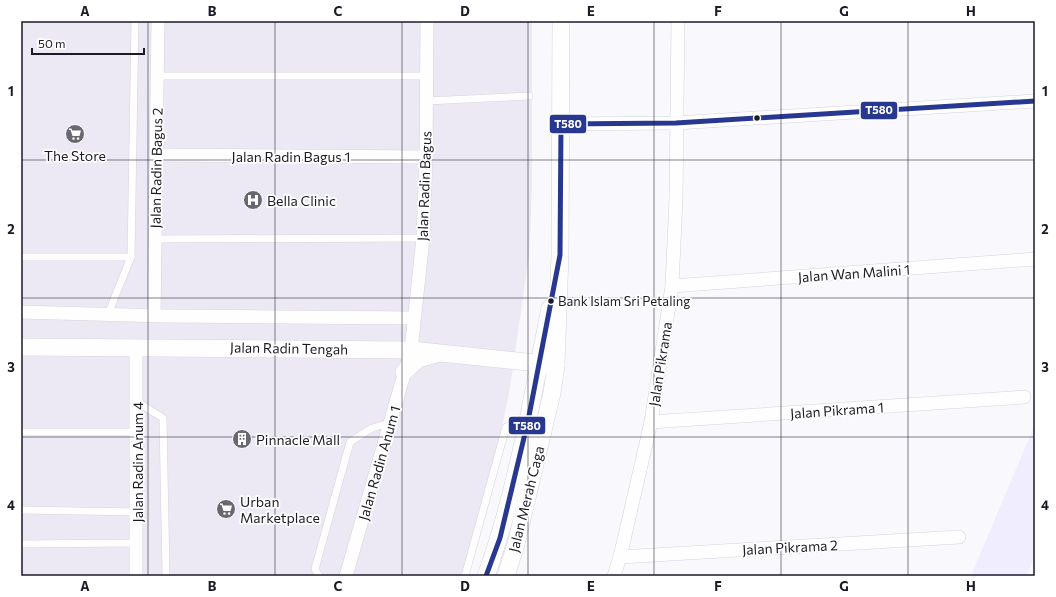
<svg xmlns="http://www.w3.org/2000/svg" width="1056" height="597" viewBox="0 0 1056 597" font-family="Commissioner,sans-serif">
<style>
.built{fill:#ece9f5}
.green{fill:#efedfe}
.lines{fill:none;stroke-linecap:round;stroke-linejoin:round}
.service-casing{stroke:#d5d3dc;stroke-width:8}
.minor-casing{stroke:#d5d3dc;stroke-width:14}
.tertiary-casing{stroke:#d5d3dc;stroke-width:18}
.service{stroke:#fefeff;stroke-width:7}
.minor{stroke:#fefeff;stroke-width:13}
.tertiary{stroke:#fefeff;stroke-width:17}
.bus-1-casing{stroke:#fff;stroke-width:8}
.bus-1{stroke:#283890;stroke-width:5}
.grid{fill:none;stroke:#1c1a26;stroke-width:1;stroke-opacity:0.55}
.bus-dot{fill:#1c1a26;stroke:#fff;stroke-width:1.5}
.labels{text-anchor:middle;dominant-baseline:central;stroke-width:3.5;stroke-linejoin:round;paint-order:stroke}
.bus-label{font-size:13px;fill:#1c1a26;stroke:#fff;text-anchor:start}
.poi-label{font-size:14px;fill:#1c1a26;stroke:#fff;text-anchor:start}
.street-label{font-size:14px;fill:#1c1a26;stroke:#fff}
.line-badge{stroke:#fff;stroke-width:1.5}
.badge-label{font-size:11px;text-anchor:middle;font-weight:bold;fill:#fff}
.neatline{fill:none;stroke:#1c1a26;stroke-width:1.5}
.grid-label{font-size:13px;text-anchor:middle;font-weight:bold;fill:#1c1a26}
</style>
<rect width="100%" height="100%" fill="#f9f8fd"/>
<!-- built -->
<path class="built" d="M21 21H532V190L529 256 510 388 478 543 466 576H21Z"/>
<!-- green -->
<path class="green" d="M1035 424V555L1027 576H971Z"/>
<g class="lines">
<!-- service casing -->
<g class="service-casing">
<g id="service">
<path d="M157 76H426"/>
<path d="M426 101 529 96"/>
<path d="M155 239 423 238"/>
<path d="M21 257H131"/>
<path d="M108 314 131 257 135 21"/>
<path d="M137 402 163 418 166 576"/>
<path d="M21 432H137"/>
<path d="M21 510 137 512"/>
<path d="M21 544 137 543"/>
<path d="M319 576 315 569 350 442 372 428 390 423"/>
<path d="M465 576 506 427 527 421"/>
</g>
</g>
<!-- minor casing -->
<g class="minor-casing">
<g id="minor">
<path d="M561 124 676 123 1035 101"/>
<path d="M156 155 426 157"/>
<path d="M672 286 1035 259"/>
<path d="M21 312 165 316 414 318"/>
<path d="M154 316 158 21"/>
<path d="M136 347V576"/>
<path d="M651 422 1024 397"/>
<path d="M620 557 959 537"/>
<path d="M346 576 411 350 423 238 426 157 427 21"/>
<path d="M614 576 620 557 651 422 672 286 676 198 678 21"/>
</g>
</g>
<!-- tertiary casing -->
<g class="tertiary-casing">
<g id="tertiary">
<path d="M21 347 411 350 556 365"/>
<path d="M404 372 418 359 436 354"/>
<path d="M486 576C517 490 532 398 550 308"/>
<path d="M506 576 516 544 552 393 556 365 560 255 561 21"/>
</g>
</g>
<!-- service -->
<use href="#service" class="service"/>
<!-- minor -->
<use href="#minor" class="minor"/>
<!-- tertiary -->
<use href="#tertiary" class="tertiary"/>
<!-- bus-1 casing -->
<g class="bus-1-casing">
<path id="bus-1" d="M486 576 500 538 528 421 560 255 561 124 676 123 1035 101"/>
</g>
<!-- bus-1 -->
<use href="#bus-1" class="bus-1"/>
</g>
<!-- grid -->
<path class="grid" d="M148 21V576M275 21V576M402 21V576M528 21V576M654 21V576M781 21V576M908 21V576M21 160H1035M21 298H1035M21 437H1035"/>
<!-- icons -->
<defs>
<g id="supermarket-disc" transform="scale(1)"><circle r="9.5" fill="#696871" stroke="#fff"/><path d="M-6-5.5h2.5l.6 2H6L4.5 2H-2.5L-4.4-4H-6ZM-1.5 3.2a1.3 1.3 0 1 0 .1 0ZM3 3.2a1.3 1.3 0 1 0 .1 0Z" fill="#fff"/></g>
<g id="hospital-disc" transform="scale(1)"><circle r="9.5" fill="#696871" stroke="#fff"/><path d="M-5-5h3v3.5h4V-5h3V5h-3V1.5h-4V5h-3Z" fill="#fff"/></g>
<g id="building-disc" transform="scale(1)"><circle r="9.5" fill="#696871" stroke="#fff"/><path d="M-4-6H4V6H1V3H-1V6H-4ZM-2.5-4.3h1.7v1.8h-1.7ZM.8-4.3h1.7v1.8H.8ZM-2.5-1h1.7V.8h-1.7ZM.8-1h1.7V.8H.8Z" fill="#fff"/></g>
</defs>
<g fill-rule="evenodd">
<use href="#supermarket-disc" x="75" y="134"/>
<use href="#hospital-disc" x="253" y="200"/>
<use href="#building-disc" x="242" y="439"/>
<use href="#supermarket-disc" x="226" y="509"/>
</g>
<!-- markers -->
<g class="bus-dot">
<circle cx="757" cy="118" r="3.5"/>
<circle cx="551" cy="301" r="3.5"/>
</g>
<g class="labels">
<!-- bus labels -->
<g class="bus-label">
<text x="558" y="301">Bank Islam Sri Petaling</text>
</g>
<!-- poi labels -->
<g class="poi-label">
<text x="75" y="155" text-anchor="middle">The Store</text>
<text x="267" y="200">Bella Clinic</text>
<text x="256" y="439">Pinnacle Mall</text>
<text x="240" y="501">Urban<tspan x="240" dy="16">Marketplace</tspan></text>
</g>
<!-- street labels -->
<g class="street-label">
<text x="291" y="156">Jalan Radin Bagus 1</text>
<text transform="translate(156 168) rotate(-89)">Jalan Radin Bagus 2</text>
<text transform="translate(424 186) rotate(-88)">Jalan Radin Bagus</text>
<text transform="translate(854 273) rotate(-4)">Jalan Wan Malini 1</text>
<text transform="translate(289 348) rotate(1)">Jalan Radin Tengah</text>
<text transform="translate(660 364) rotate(-81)">Jalan Pikrama</text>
<text transform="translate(837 410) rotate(-4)">Jalan Pikrama 1</text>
<text transform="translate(137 462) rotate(-90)">Jalan Radin Anum 4</text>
<text transform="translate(379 463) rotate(-74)">Jalan Radin Anum 1</text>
<text transform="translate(526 499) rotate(-76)">Jalan Merah Caga</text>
<text transform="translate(790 547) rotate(-3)">Jalan Pikrama 2</text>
</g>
</g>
<g class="line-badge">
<rect x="860" y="101" width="38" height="19" rx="4" fill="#283890"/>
<rect x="549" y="114" width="38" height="20" rx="4" fill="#283890"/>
<rect x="508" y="416" width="38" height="19" rx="4" fill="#283890"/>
</g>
<g class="badge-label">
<text x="879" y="114">T580</text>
<text x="568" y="128">T580</text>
<text x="527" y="430">T580</text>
</g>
<!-- border -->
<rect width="1056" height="597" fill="none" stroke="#ffffff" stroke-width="44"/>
<!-- scale -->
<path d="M32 48v6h112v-6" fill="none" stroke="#1c1a26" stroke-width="2"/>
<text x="38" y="48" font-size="12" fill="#1c1a26" stroke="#ffffff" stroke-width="3" paint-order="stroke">50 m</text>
<rect x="22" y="22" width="1012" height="553" class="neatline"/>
<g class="grid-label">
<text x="85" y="16">A</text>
<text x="212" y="16">B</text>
<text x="338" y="16">C</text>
<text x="465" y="16">D</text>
<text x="591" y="16">E</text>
<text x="718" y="16">F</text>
<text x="844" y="16">G</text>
<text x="971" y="16">H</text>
<text x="11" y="96">1</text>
<text x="1045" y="96">1</text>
<text x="11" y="234">2</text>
<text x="1045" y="234">2</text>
<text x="11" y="372">3</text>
<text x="1045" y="372">3</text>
<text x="11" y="510">4</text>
<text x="1045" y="510">4</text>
<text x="85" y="591">A</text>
<text x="212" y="591">B</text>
<text x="338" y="591">C</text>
<text x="465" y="591">D</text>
<text x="591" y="591">E</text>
<text x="718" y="591">F</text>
<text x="844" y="591">G</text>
<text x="971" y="591">H</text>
</g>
</svg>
